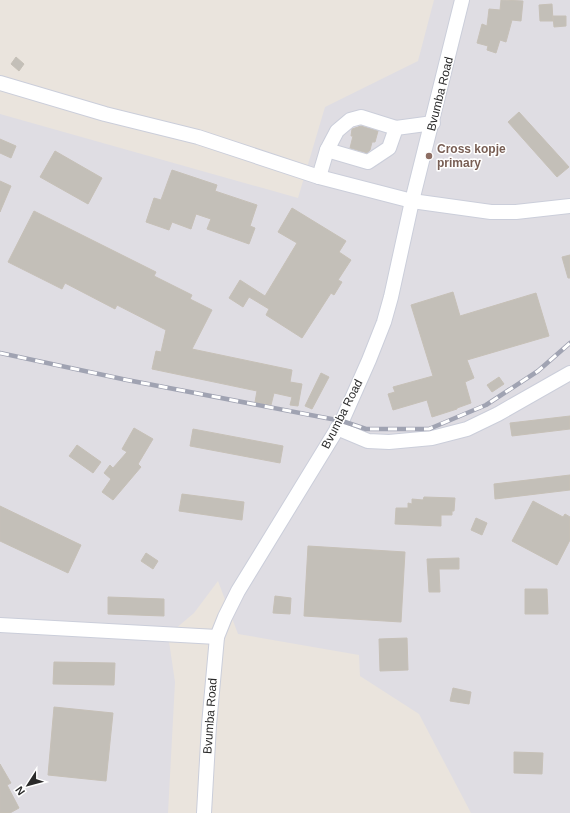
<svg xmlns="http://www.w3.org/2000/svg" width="570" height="813" viewBox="0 0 570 813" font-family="Helvetica,sans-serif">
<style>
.industrial{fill:#dfdde3}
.building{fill:#c3bfb8;stroke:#c6c0b7}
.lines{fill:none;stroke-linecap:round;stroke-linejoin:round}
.minor-casing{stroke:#cbceda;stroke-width:16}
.minor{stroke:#fff;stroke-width:14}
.rail-casing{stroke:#a0a3b2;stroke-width:4.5}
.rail{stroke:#fff;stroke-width:3;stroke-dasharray:9;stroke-linecap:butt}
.education-dot{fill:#8d6e63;stroke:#fff;stroke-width:1.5}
.labels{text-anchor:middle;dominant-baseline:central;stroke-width:3;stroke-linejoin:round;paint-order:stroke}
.street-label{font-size:12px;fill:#2a2a2a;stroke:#fff}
.education-label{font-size:12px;font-weight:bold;fill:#785e54;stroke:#fff;text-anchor:start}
</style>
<rect width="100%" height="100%" fill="#eae4dd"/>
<!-- industrial -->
<path class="industrial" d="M434 0H570V813H471L419 714 360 676 359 655 238 634 218 581 194 613 168 635 175 682 168 813H0V114L298 198 325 107 418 61Z"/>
<!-- building -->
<g class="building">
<path d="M501 0 523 1 521 21 512 20 506 42 500 40 496 53 487 50 488 46 477 43 482 24 487 26 489 9 500 10Z"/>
<path d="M552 4 553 21H540L539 5Z"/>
<path d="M553 16H566V26L554 27Z"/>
<path d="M16 57 24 64 19 71 11 64Z"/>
<path d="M519 112 569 167 557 177 508 122Z"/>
<path d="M361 126 378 131 375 142H372L370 150 367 153 350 148 353 136H351L352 129Z"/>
<path d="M0 139 16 146 11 158 0 153Z"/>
<path d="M55 151 102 178 88 204 40 177Z"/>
<path d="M172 170 217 185 215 191 257 205 250 226 255 228 249 244 207 229 211 219 196 214 191 229 172 222 169 230 146 222 154 198 161 200Z"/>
<path d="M0 181 11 186 0 212Z"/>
<path d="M292 208 346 241 339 252 351 260 338 280 342 282 334 295 331 293 302 338 266 315 269 309 249 297 243 307 229 298 240 280 265 296 297 243 278 232Z"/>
<path d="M34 211 156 272 154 276 192 295 190 299 212 310 192 349 292 370 290 382 302 384 298 406 290 405 292 397 274 393 271 405 255 402 257 391 152 369 156 351 161 352 166 330 117 305 115 309 65 283 62 289 8 262Z"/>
<path d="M570 255V278H568L562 257Z"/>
<path d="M453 292 460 316 536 293 549 336 467 360 474 378 465 382 471 403 457 408V409L432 417 427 400 393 410 388 394 395 392 393 387 433 376 411 305Z"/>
<path d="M321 373 329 377 312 409 305 406Z"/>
<path d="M499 377 504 384 492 392 487 385Z"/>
<path d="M570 416V429L512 436 510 423Z"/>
<path d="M134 428 153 439 138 464 141 467 113 500 102 492 111 479 104 473 110 465 113 468 127 452 122 449Z"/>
<path d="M193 429 283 446 280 463 190 446Z"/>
<path d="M77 445 101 462 93 473 69 456Z"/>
<path d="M570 475V490L495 499 494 484Z"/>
<path d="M182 494 244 502 242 520 179 511Z"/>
<path d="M424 497 455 498 454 511H452V515H441V526L395 524 396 508H408V503L412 504V499L423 500Z"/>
<path d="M533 501 563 517 565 514 570 517V540L557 565 512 541Z"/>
<path d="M0 506 81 545 68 573 0 541Z"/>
<path d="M476 518 487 523 482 535 471 530Z"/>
<path d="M308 546 405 552 401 622 304 616Z"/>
<path d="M146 553 158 561 153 569 141 561Z"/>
<path d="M459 558V569H439L440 592H429L427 559Z"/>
<path d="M525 589H547L548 614H525Z"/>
<path d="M275 596 291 598 290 614 273 613Z"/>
<path d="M108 597 164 599V616L108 614Z"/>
<path d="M407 638 408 670 380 671 379 639Z"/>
<path d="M54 662 115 663 114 685 53 684Z"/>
<path d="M453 688 471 692 469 704 450 701Z"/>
<path d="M54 707 113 713 106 781 48 775Z"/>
<path d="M514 752 543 753 542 774 514 773Z"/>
<path d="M0 764 11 783 7 785 19 808 10 813H0Z"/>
</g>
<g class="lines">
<!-- minor casing -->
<g class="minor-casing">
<g id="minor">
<path d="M0 83 105 114 198 137 319 177 412 201 491 212H516L570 206"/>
<path d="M327 150 337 131 350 120 361 117 396 128"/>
<path d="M319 177 327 150 368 162 389 148 396 128 433 123"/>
<path d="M337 428 368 441 389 442 432 438 467 429 498 414 570 373"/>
<path d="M0 625 217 637"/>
<path d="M204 813 209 725 217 637 225 617 238 591 342 421 369 360 384 322 391 297 412 201 462 0"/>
</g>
</g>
<!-- minor -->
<use href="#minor" class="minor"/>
<!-- rail casing -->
<g class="rail-casing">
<path id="rail" d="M0 353 127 380 342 421 366 429H429L486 405 538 371 570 343"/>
</g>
<!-- rail -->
<use href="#rail" class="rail"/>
</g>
<!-- markers -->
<circle class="education-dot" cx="429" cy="156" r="4"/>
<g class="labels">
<!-- street labels -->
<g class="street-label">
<text transform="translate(440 94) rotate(-76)">Bvumba Road</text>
<text transform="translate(342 414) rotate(-63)">Bvumba Road</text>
<text transform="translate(210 716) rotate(-86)">Bvumba Road</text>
</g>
<!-- education labels -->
<g class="education-label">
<text x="437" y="149">Cross kopje<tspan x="437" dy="14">primary</tspan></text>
</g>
</g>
<!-- north arrow -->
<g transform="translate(28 785) rotate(234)" stroke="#ffffff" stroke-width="3" paint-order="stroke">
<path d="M0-3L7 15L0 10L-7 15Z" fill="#2a2a2a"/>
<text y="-6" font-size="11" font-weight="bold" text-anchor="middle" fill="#2a2a2a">N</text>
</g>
</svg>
